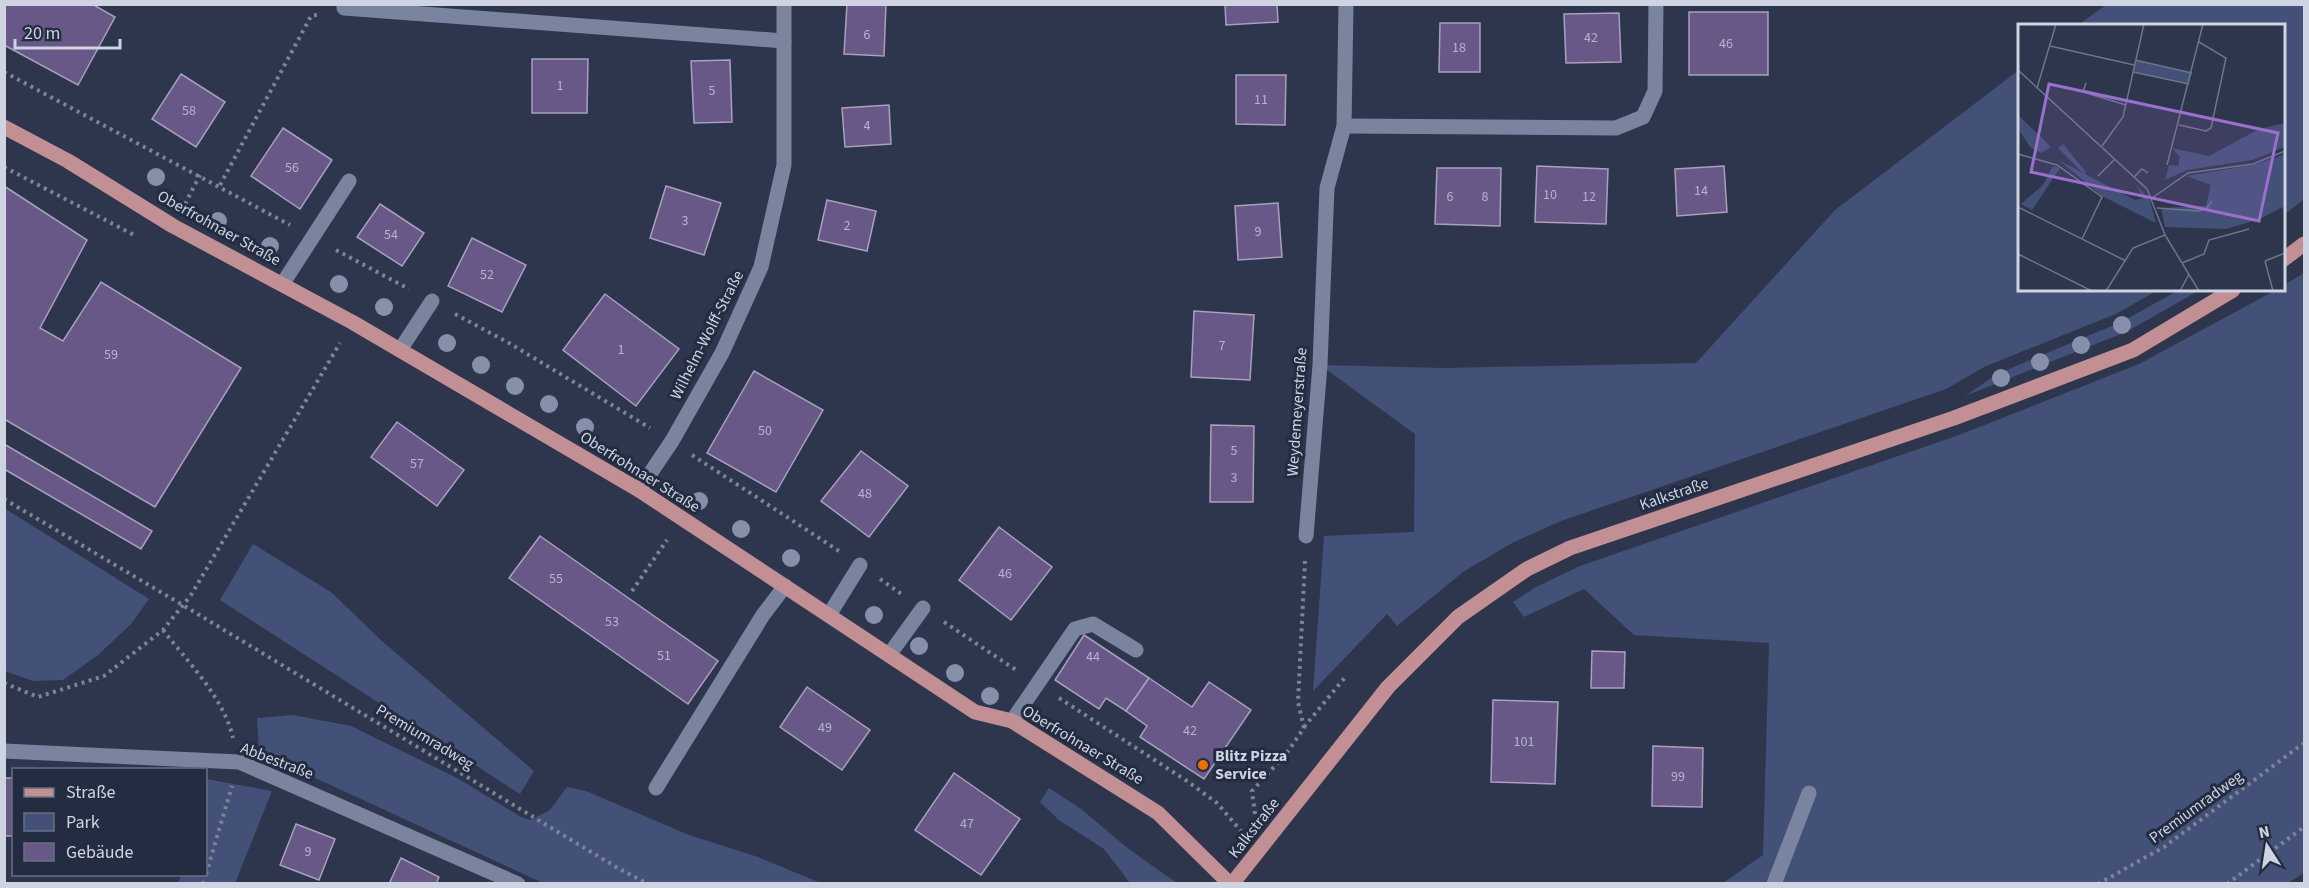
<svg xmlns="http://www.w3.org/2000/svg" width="2309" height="888" viewBox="0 0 2309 888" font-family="'Source Sans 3',sans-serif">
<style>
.green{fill:#435178}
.building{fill:#675888;stroke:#a8a0bd;stroke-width:1.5}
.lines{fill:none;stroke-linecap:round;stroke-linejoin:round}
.path{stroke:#7c8496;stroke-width:4;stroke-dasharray:3 4.5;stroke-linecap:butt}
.minor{stroke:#7a849f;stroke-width:15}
.major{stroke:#c28f94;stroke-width:15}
.tree{fill:#8690aa}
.food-dot{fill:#e8710a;stroke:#242c42;stroke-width:2}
.labels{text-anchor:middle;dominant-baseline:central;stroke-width:6;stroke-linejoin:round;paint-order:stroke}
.number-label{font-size:14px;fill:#b4b5cc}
.street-label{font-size:16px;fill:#ced4e2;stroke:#242c42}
.poi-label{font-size:16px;font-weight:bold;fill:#ced4e2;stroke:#242c42;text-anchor:start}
.inset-road{fill:none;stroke:#6d7589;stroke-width:1.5}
.view{fill:#9c6fcd;fill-opacity:0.15;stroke:#9c6fcd;stroke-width:3}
.inset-edge{fill:none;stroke:#ced4e2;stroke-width:3}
</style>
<rect width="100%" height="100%" fill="#2d364d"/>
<!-- green -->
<g class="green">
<path d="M2106 5H2304V199L2284 215V26L2078 25Z"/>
<path d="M2019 70 2020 290H2158L2118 313 1984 367 1946 389 1561 521 1512 543 1463 572 1397 626 1387 614 1313 691 1324 536 1414 532 1415 434 1320 365 1444 368 1696 363 1835 210Z"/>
<path d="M2304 273V873L2288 883H1723L1763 855 1769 643 1634 635 1584 589 1524 617 1513 602 1536 587 1580 566 1959 435 2139 364 2276 290H2284V285Z"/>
<path d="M2179 290H2200L2126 332 1965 396 1997 374 2121 322Z"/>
<path d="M4 508 149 599 131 624 98 655 63 680 33 681 5 671Z"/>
<path d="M253 544 331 592 382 641 534 771 520 794 220 600Z"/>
<path d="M293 715 351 726 459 779 521 817 531 820 550 810 567 787 586 791 689 835 758 857 821 883H543L259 752 257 718Z"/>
<path d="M206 779 272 791 235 883H178L181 875 206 874Z"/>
<path d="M1049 788 1081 809 1130 850 1177 883H1130L1104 849 1059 820 1040 802Z"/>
</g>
<!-- building -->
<g class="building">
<path d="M4 4H92L115 17 78 85 4 45Z"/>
<path d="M847 4H886L884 56 844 54Z"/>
<path d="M1225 4H1277L1278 22 1226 25Z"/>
<rect x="1689" y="12" width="79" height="63"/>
<path d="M1619 13 1621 62 1566 63 1564 14Z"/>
<path d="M1440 23H1480V72H1439Z"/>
<path d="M532 59H588L587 113H532Z"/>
<path d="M730 60 732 122 694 123 691 61Z"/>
<path d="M181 74 225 102 196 147 152 119Z"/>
<path d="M1236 75H1286L1285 125 1236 124Z"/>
<path d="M889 105 891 144 845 147 842 108Z"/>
<path d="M283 128 332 160 300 209 251 176Z"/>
<path d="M1537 166 1608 169 1606 224 1535 222Z"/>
<path d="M1724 166 1727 212 1677 216 1675 169Z"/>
<path d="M1437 168H1501L1500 226 1435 224Z"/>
<path d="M4 186 87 240 40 328 63 341 101 282 241 368 155 507 4 419Z"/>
<path d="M666 186 721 203 704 255 650 238Z"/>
<path d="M827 200 876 211 867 251 818 240Z"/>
<path d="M1278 203 1282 257 1238 260 1235 206Z"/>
<path d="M380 204 424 233 402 266 357 237Z"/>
<path d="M472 238 526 265 502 312 448 286Z"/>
<path d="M605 294 679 349 636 406 563 350Z"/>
<path d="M1194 311 1254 315 1250 380 1191 377Z"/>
<path d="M754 371 823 410 776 492 707 453Z"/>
<path d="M397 422 464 470 437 506 371 457Z"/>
<path d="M1211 425 1254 426 1253 502H1210Z"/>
<path d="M4 444 152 531 141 549 4 469Z"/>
<path d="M861 451 908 486 869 537 821 501Z"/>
<path d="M999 527 1052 567 1011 620 959 580Z"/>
<path d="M540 536 718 661 688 704 509 578Z"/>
<path d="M1084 635 1149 678 1126 711 1106 698 1099 709 1055 680Z"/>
<path d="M1592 651 1625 652 1624 688H1591Z"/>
<path d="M1149 678 1192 707 1209 682 1251 710 1204 779 1140 737 1147 726 1126 711Z"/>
<path d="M807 687 870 730 842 770 780 727Z"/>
<path d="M1493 700 1558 702 1555 784 1491 782Z"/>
<path d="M1653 746 1703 748 1702 807 1652 806Z"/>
<path d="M954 773 1020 819 981 875 915 830Z"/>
<rect x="4" y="778" width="10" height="58"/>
<path d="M296 824 335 839 319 880 280 865Z"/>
<path d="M401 858 439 877 436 884H389Z"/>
</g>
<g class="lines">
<!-- path -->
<g class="path">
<path d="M4 72 290 225"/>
<path d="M4 167 134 235"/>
<path d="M220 185 311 16 320 14"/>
<path d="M185 204 200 175"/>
<path d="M336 250 409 289"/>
<path d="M455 314 509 343 650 428"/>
<path d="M692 455 839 551"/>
<path d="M4 499 191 610 616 867 648 884"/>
<path d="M880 579 903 595"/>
<path d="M632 591 667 540"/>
<path d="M944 622 1016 670"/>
<path d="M163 630C188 662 224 698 233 738"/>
<path d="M4 683 38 697 104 676 163 630 191 595 340 343"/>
<path d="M1059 698 1187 781 1217 803 1241 831"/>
<path d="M1304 727 1347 675"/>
<path d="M1255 814 1252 791 1286 754 1304 728 1298 702 1305 561"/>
<path d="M206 874 232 786"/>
<path d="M203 884 205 874"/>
<path d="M2098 884 2164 847 2304 743"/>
<path d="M2227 884 2304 827"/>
</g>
<!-- minor -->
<g class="minor">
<path d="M344 4V8L784 41"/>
<path d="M1344 126 1616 128 1643 117 1655 91 1656 4"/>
<path d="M283 283 349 181"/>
<path d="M400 350 432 301"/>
<path d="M639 490 672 441 722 353 761 267 784 165V4"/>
<path d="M1306 536 1320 365 1327 188 1344 126 1346 4"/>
<path d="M829 615 860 565"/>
<path d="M889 655 923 608"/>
<path d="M1012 721 1075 629 1093 624 1136 650"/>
<path d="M4 751 239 762 518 884"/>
<path d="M656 788 763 615 785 586"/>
<path d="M1774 884 1809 793"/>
</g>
<!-- major -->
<g class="major">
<path d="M4 127 68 161 173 226 352 322 639 490 975 712 1012 721 1158 813 1230 884"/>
<path d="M2284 259 2304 244"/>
<path d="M1232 884 1388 687 1458 617 1527 569 1570 548 1954 418 2133 350 2233 290"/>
</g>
</g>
<!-- trees -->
<g class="tree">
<circle cx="156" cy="177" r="9"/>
<circle cx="218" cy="221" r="9"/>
<circle cx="270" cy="246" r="9"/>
<circle cx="339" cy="284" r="9"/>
<circle cx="384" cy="307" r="9"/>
<circle cx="2122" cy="325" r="9"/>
<circle cx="447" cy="343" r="9"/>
<circle cx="2081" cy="345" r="9"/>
<circle cx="2040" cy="362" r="9"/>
<circle cx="481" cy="365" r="9"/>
<circle cx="2001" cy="378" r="9"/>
<circle cx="515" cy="386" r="9"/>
<circle cx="549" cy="404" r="9"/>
<circle cx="585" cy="427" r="9"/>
<circle cx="699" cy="501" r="9"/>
<circle cx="741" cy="529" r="9"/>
<circle cx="791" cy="558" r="9"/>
<circle cx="874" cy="615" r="9"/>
<circle cx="919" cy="646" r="9"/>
<circle cx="955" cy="673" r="9"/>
<circle cx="990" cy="696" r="9"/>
</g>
<!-- markers -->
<circle class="food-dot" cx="1203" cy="765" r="6"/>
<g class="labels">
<!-- number labels -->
<g class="number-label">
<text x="867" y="35">6</text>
<text x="1591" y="38">42</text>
<text x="1726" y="44">46</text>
<text x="1459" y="48">18</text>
<text x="560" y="86">1</text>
<text x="712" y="91">5</text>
<text x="1261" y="100">11</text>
<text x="189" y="111">58</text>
<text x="867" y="126">4</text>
<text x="292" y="168">56</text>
<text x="1701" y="191">14</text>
<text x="1550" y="195">10</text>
<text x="1450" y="197">6</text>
<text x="1485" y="197">8</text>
<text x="1589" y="197">12</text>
<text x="685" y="221">3</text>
<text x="847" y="226">2</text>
<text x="1258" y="232">9</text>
<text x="391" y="235">54</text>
<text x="487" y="275">52</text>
<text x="1222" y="346">7</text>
<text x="621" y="350">1</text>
<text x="111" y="355">59</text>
<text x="765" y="431">50</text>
<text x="1234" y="451">5</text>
<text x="417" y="464">57</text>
<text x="1234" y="478">3</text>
<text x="865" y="494">48</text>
<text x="1005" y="574">46</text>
<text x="556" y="579">55</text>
<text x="612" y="622">53</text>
<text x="664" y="656">51</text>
<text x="1093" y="657">44</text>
<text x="825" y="728">49</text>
<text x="1190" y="731">42</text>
<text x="1524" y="742">101</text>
<text x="1678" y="777">99</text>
<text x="967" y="824">47</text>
<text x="308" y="852">9</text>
</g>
<!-- street labels -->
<g class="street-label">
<text transform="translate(219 228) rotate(29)">Oberfrohnaer Straße</text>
<text transform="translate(707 335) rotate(-63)">Wilhelm-Wolff-Straße</text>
<text transform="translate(1297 412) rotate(-86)">Weydemeyerstraße</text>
<text transform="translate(640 472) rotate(32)">Oberfrohnaer Straße</text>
<text transform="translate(1674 494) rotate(-19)">Kalkstraße</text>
<text transform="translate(425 737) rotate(31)">Premiumradweg</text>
<text transform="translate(1083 745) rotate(31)">Oberfrohnaer Straße</text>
<text transform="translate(277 761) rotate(21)">Abbestraße</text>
<text transform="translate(2196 807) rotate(-36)">Premiumradweg</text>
<text transform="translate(1254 828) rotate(-52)">Kalkstraße</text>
</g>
<!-- poi labels -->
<g class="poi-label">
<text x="1215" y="756">Blitz Pizza<tspan x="1215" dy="18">Service</tspan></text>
</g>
</g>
<!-- overview -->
<g transform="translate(2018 24)">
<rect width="267" height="267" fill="#2d364d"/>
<path d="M117 36 174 49 171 60 115 48ZM0 91 26 116 33 123 23 129 13 124 0 105ZM267 99V123L234 136 169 146 147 156 151 141 160 142 162 133 154 124 191 132 241 105ZM45 120 68 148 66 150 40 124ZM267 130V182L242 195 208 205 147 203 143 184 188 182 193 161 168 152 235 141ZM42 137 117 176 125 174 118 160 132 177 138 199 84 172ZM35 142 42 144 14 186 3 180 25 161Z" fill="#435178"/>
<path class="inset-road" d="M32 22 116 41M117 36 174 49M0 46 129 165 147 211 181 267M115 48 171 60M68 59 65 68 108 81M19 64 38 0M161 101 188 107 193 104 208 34 181 18M84 122 105 93 126 0M0 130 39 141 84 173 64 215M149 141 185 0M80 152 97 135M116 153 124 145 130 149M134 174 170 149 235 140 267 127M0 183 108 237M139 184 181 187 188 185 194 177M0 230 74 267M247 237 255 267M247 237 267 229M164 239 186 230 191 216 231 205M88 267 115 224 147 211M162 267 171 250"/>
<path class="view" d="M31 60 260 109 241 197 13 148Z"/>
<rect width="267" height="267" class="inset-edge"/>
</g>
<!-- border -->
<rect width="2309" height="888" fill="none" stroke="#ced4e2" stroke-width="12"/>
<!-- legend -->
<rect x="12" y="768" width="195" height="108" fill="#242c42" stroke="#686f82" stroke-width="1.5"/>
<rect x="24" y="788" width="30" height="9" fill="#c28f94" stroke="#686f82" stroke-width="1.5"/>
<text x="66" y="798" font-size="18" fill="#ced4e2">Straße</text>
<rect x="24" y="813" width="30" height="18" fill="#435178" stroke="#686f82" stroke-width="1.5"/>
<text x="66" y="828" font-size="18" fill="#ced4e2">Park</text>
<rect x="24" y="843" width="30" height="18" fill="#675888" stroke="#686f82" stroke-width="1.5"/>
<text x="66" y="858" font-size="18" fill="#ced4e2">Gebäude</text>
<!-- north arrow -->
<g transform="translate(2267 846) rotate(348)" stroke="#242c42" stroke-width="4.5" paint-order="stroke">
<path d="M0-4.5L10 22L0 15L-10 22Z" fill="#ced4e2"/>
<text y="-9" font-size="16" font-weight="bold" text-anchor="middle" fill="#ced4e2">N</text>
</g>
<!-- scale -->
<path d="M15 39v9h105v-9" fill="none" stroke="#ced4e2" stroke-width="3"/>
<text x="24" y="39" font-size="18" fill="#ced4e2" stroke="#242c42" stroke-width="4.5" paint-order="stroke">20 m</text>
</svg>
